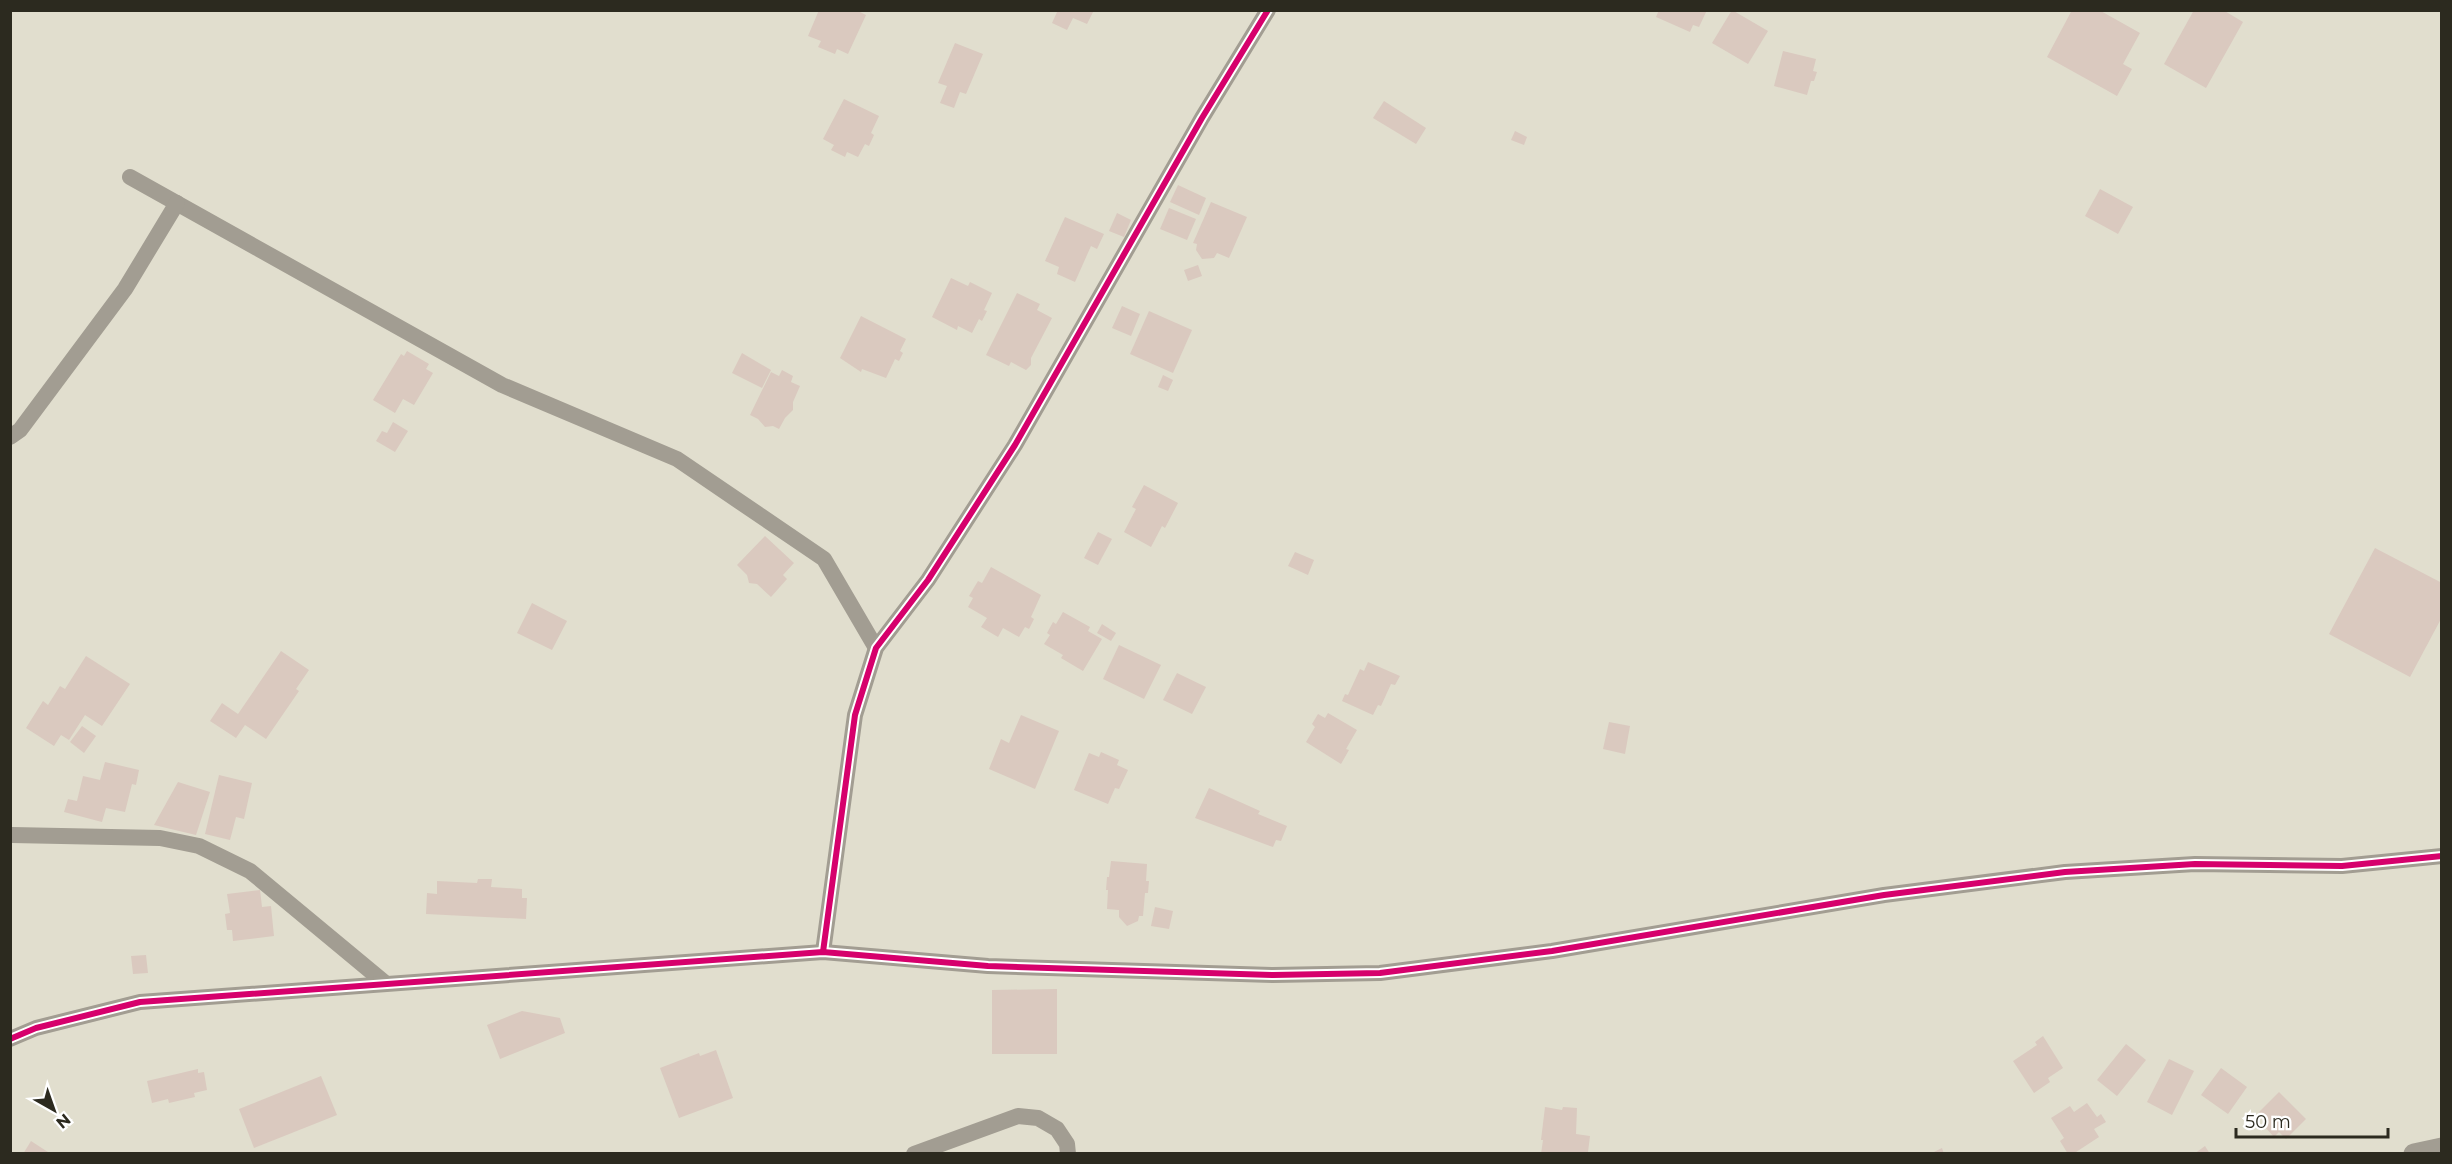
<svg xmlns="http://www.w3.org/2000/svg" width="2452" height="1164" viewBox="0 0 2452 1164" font-family="Montserrat,sans-serif">
<style>
.building{fill:#dac9bf}
.lines{fill:none;stroke-linecap:round;stroke-linejoin:round}
.minor{stroke:#a29d92;stroke-width:16}
.tertiary{stroke:#a29d92;stroke-width:21}
.cycleway-casing{stroke:#fff;stroke-width:10}
.cycleway{stroke:#d6006c;stroke-width:6}
</style>
<rect width="100%" height="100%" fill="#e1dece"/>
<!-- building -->
<g class="building">
<path d="M819 10H856L866 15 848 54 837 49 835 54 818 47 821 41 808 36Z"/>
<path d="M1058 10H1094L1087 24 1073 18 1067 30 1052 23Z"/>
<path d="M1659 10H1707L1699 27 1693 25 1690 32 1656 17Z"/>
<path d="M1732 10 1768 31 1748 64 1712 43Z"/>
<path d="M2072 10H2099L2140 33 2123 64 2132 69 2117 96 2047 57Z"/>
<path d="M2194 10H2223L2243 22 2206 88 2164 64Z"/>
<path d="M955 43 983 54 966 94 960 92 954 108 940 103 947 86 938 83Z"/>
<path d="M1783 51 1816 59 1813 71 1817 72 1814 81H1811L1807 95 1774 86Z"/>
<path d="M844 99 879 116 871 133 874 135 869 146 865 144 858 157 847 152 845 157 831 150 834 145 823 139Z"/>
<path d="M1384 101 1426 128 1416 144 1373 118Z"/>
<path d="M1515 131 1527 137 1524 145 1511 140Z"/>
<path d="M1178 185 1206 198 1199 215 1170 202Z"/>
<path d="M2100 189 2133 207 2118 234 2085 216Z"/>
<path d="M1211 202 1247 217 1229 258 1217 253 1214 258 1202 259 1196 250 1197 244 1193 243Z"/>
<path d="M1169 208 1196 219 1187 240 1160 229Z"/>
<path d="M1117 213 1131 220 1124 237 1109 231Z"/>
<path d="M1065 217 1104 234 1097 249 1091 246 1075 282 1057 274 1059 267 1045 261Z"/>
<path d="M1198 265 1202 276 1188 281 1184 270Z"/>
<path d="M951 278 968 286 970 282 992 293 984 310 987 311 982 321 979 319 972 333 958 326 957 330 932 317Z"/>
<path d="M1017 293 1040 304 1037 310 1052 318 1031 358V365L1026 370 1011 362 1009 366 986 355Z"/>
<path d="M1122 306 1140 314 1131 336 1112 328Z"/>
<path d="M1149 311 1192 330 1173 373 1130 354Z"/>
<path d="M861 316 906 339 900 351 903 353 899 361 895 359 886 378 862 369 861 372 840 358Z"/>
<path d="M407 351 429 364 426 369 433 373 414 405 403 399 395 413 373 400 401 354 404 356Z"/>
<path d="M742 353 771 370 762 388 732 373Z"/>
<path d="M782 370 793 376 791 382 800 386 793 402V410L785 418 779 429 773 426 765 427 758 419 750 415 771 372 779 376Z"/>
<path d="M1163 375 1173 380 1168 391 1158 387Z"/>
<path d="M393 422 408 431 395 452 376 441 382 431 387 433Z"/>
<path d="M1144 485 1178 503 1165 528 1162 526 1151 547 1124 532 1136 509 1132 507Z"/>
<path d="M1098 532 1112 539 1098 565 1084 558Z"/>
<path d="M765 536 794 563 783 575 787 579 771 597 757 584 749 583 747 575 737 565Z"/>
<path d="M2375 548 2442 583V617L2410 677 2329 634Z"/>
<path d="M1295 552 1314 560 1308 575 1288 566Z"/>
<path d="M991 567 1041 595 1031 617 1034 619 1029 629 1025 627 1019 637 1003 628 998 637 981 627 987 618 968 607 973 598 969 596 978 581 982 583Z"/>
<path d="M532 603 567 621 552 650 517 633Z"/>
<path d="M1063 612 1090 627 1088 631 1102 639 1083 671 1061 658 1063 655 1044 644 1050 635 1047 633 1053 622 1056 624Z"/>
<path d="M1102 624 1116 633 1111 641 1097 633Z"/>
<path d="M1119 645 1161 665 1144 699 1103 679Z"/>
<path d="M281 651 309 670 296 689 299 691 266 739 245 725 236 738 210 721 222 703 238 714Z"/>
<path d="M86 656 130 684 102 726 85 715 69 740 61 735 54 746 26 728 43 701 48 705 60 686 65 689Z"/>
<path d="M1368 662 1400 676 1395 685 1391 684 1381 706 1378 705 1373 715 1342 701 1345 694 1348 695 1360 669 1364 671Z"/>
<path d="M1177 673 1206 687 1192 714 1163 700Z"/>
<path d="M1328 713 1357 730 1346 749 1349 750 1341 764 1306 742 1315 727 1312 724 1318 714 1325 718Z"/>
<path d="M1021 715 1059 731 1035 789 989 769 1001 739 1009 743Z"/>
<path d="M1609 722 1630 726 1625 754 1603 749Z"/>
<path d="M82 726 96 736 84 753 70 742Z"/>
<path d="M1101 752 1119 760 1117 765 1128 770 1119 789 1115 788 1108 804 1074 790 1089 753 1099 757Z"/>
<path d="M105 762 139 770 136 785 132 784 125 812 106 808 102 822 64 812 68 799 77 801 83 776 100 780Z"/>
<path d="M219 775 252 783 244 819 236 817 230 840 205 834Z"/>
<path d="M178 782 210 792 196 835 154 825Z"/>
<path d="M1209 788 1260 811 1258 814 1287 826 1281 841 1276 840 1273 847 1195 818Z"/>
<path d="M1111 861 1147 864 1146 881H1149L1148 893H1145L1143 916H1139L1138 921 1127 926 1119 917V910L1107 909 1108 890H1106L1107 877H1109Z"/>
<path d="M478 879H492L491 887 522 889V898H527L526 919 426 914 427 893 437 894V881L477 883Z"/>
<path d="M260 890 262 907 271 906 274 936 233 941 232 930H227L225 914 230 913 227 894Z"/>
<path d="M1155 907 1173 911 1169 929 1151 926Z"/>
<path d="M146 955 148 973 133 974 131 956Z"/>
<path d="M1057 989V1054H992V990Z"/>
<path d="M522 1011 560 1018 565 1033 500 1059 487 1025Z"/>
<path d="M2043 1036 2063 1068 2048 1078 2050 1082 2034 1093 2013 1061 2037 1045 2035 1042Z"/>
<path d="M2126 1044 2146 1060 2117 1096 2097 1080Z"/>
<path d="M716 1050 733 1098 679 1118 660 1068 699 1053 700 1056Z"/>
<path d="M2169 1059 2194 1071 2172 1115 2147 1102Z"/>
<path d="M2221 1068 2247 1087 2228 1114 2201 1095Z"/>
<path d="M198 1069V1073L204 1072 207 1090 194 1093 195 1097 169 1103 168 1099 152 1103 147 1081Z"/>
<path d="M321 1076 337 1115 254 1148 239 1109Z"/>
<path d="M2279 1092 2306 1119 2286 1139 2279 1132 2274 1137 2264 1126 2269 1122 2259 1112Z"/>
<path d="M2087 1103 2097 1117 2101 1114 2106 1122 2094 1129 2099 1137 2073 1154H2068L2060 1141 2064 1138 2051 1118 2070 1106 2074 1112Z"/>
<path d="M1545 1107 1562 1110 1563 1107 1577 1108 1576 1134 1590 1136 1588 1152 1541 1154 1543 1140H1541Z"/>
<path d="M31 1141 51 1154H23Z"/>
<path d="M2205 1146 2210 1154H2194Z"/>
<path d="M1942 1148 1944 1154H1930Z"/>
</g>
<g class="lines">
<!-- minor -->
<g class="minor">
<path d="M130 177 502 385 677 459 824 559 876 648"/>
<path d="M10 437 20 430 125 289 177 203"/>
<path d="M12 835 160 838 199 846 250 871 385 983"/>
<path d="M823 952 855 715 876 648 928 580 1015 445 1202 118 1268 10"/>
<path d="M10 1039 36 1028 140 1002 823 952 988 966 1273 975 1380 973 1552 951 1884 895 2065 872 2195 864 2342 866 2442 856"/>
<path d="M914 1154 1018 1116 1038 1118 1057 1129 1067 1144 1068 1154"/>
</g>
<!-- tertiary -->
<path class="tertiary" d="M2414 1154 2442 1148"/>
<!-- cycleway casing -->
<g class="cycleway-casing">
<g id="cycleway">
<path d="M823 952 855 715 876 648 928 580 1015 445 1202 118 1268 10"/>
<path d="M10 1039 36 1028 140 1002 823 952 988 966 1273 975 1380 973 1552 951 1884 895 2065 872 2195 864 2342 866 2442 856"/>
</g>
</g>
<!-- cycleway -->
<use href="#cycleway" class="cycleway"/>
</g>
<!-- border -->
<rect width="2452" height="1164" fill="none" stroke="#2c2a1f" stroke-width="24"/>
<!-- north arrow -->
<g transform="translate(54 1110) rotate(140)" stroke="#ffffff" stroke-width="4.5" paint-order="stroke">
<path d="M0-4.5L10 22L0 15L-10 22Z" fill="#2c2a1f"/>
<text y="-9" font-size="16" font-weight="bold" text-anchor="middle" fill="#2c2a1f">N</text>
</g>
<!-- scale -->
<path d="M2236 1128v9h152v-9" fill="none" stroke="#2c2a1f" stroke-width="3"/>
<text x="2245" y="1128" font-size="18" fill="#2c2a1f" stroke="#ffffff" stroke-width="4.5" paint-order="stroke">50 m</text>
</svg>
